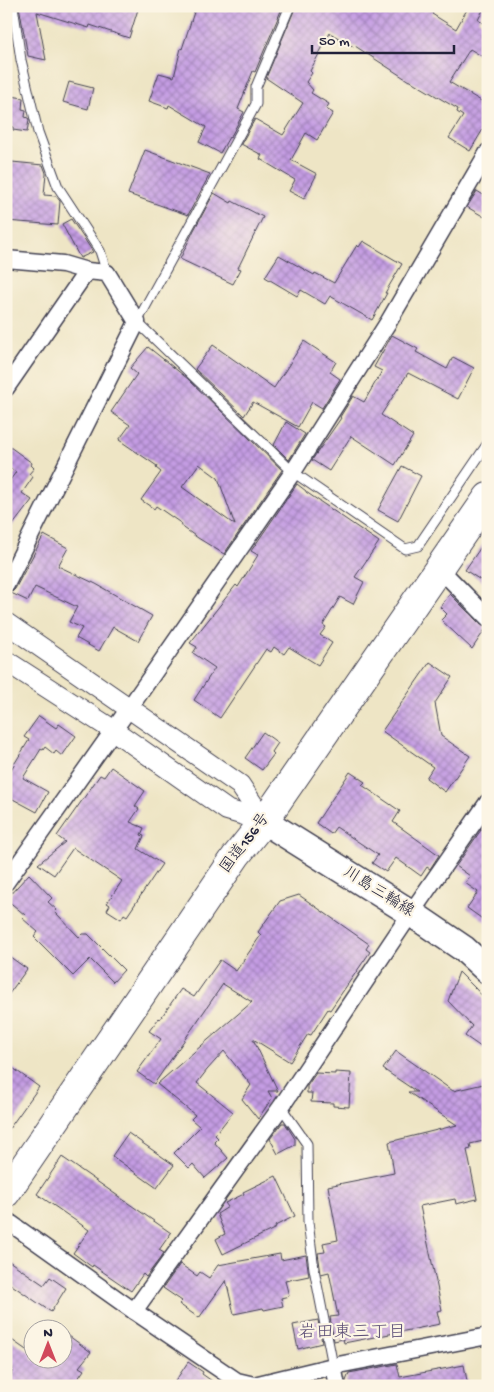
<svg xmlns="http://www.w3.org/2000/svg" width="494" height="1392" viewBox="0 0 494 1392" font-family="'Gochi Hand','Klee One',sans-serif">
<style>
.building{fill:url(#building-cross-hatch);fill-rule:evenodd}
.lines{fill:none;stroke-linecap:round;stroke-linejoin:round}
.service-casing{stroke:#413f50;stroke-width:11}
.minor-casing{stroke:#413f50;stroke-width:19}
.tertiary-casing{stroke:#413f50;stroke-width:22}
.primary-casing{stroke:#413f50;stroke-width:29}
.trunk-casing{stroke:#413f50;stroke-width:30}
.service{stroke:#fff;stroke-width:9}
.minor{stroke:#fff;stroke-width:16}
.tertiary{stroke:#fff;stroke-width:20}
.primary{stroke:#fff;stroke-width:26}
.trunk{stroke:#fff;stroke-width:28}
.labels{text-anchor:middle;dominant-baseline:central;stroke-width:4.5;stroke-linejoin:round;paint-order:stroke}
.street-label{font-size:16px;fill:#22223b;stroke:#fcf5e5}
.neighbourhood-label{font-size:18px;fill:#5b4d76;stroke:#fcf5e5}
</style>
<defs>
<pattern id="building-cross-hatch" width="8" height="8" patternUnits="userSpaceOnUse" patternTransform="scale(1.25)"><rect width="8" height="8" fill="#c49ce3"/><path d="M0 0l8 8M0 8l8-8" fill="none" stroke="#9f7fb9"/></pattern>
</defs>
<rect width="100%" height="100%" fill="#fcf5e5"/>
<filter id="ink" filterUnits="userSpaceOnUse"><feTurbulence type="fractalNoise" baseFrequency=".02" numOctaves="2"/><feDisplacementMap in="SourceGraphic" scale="10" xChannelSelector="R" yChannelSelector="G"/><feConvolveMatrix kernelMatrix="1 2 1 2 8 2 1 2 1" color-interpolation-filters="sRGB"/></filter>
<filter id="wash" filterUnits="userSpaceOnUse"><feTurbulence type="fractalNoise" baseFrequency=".0096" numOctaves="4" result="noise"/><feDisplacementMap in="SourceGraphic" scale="20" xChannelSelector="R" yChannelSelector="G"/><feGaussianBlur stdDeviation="1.12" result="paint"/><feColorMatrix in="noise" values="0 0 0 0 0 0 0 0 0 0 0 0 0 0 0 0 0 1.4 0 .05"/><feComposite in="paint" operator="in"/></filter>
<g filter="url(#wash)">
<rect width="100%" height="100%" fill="#eee5c5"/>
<g id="blocks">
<!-- building -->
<g class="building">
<path d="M19 6H139L129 38 90 25 89 28 37 12 46 60 28 56Z"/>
<path d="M196 6H283L255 72 253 71 238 109 244 112 230 138 229 137 220 153 199 142 206 127 169 105 168 108 149 101 159 73 174 77 181 48 182 49Z"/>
<path d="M296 6H436L432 14 456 29 469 6H485L478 20 488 26V60L470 49 449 82 488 105V121L470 151 449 138 463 116 457 112 458 109 409 80V81L355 46 354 47 330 33 310 71 312 73 306 82 313 90 311 93 329 104 326 109 333 113 317 140 306 133 291 160 317 174 304 199 289 191 295 180 260 159 262 155 241 144 255 119 283 135 303 103 266 78Z"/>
<path d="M69 82 93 88 88 109 63 102Z"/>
<path d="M6 95 23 98 22 109 26 110 25 117 28 118 29 120 27 132 13 130V127L6 126Z"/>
<path d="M145 150 210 174 188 215 128 194Z"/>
<path d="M12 162 43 165 46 173 44 195 56 196 60 201 58 225 6 221V192H9Z"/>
<path d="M477 191 488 198V219L467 207Z"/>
<path d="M214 193 231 203 232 201 263 217 238 268 241 269 233 284 180 259 194 230Z"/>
<path d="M71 219 93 252 80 258 62 224Z"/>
<path d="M363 241 402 264 385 293H387L372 320 330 296 325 304 301 290 297 296 265 277 279 255 314 275 315 273 334 283 357 245 359 247Z"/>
<path d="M392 335 418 349 416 352 447 369 453 357 474 368 458 399 408 373 381 415 413 436 395 465 351 436 329 471 312 460 341 418 340 417 353 396 364 402 382 371 374 367Z"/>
<path d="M304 341 336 362 330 372 340 379 322 408 312 402 298 427 253 402 244 416 195 369 213 345 274 388Z"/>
<path d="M148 347 188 379 282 470 224 554 198 538 181 526 182 524 156 506 154 509 141 500 161 472 156 468 157 466 119 440 130 425 111 412 137 374 130 368ZM199 464 218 478 235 525 182 487Z"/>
<path d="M286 422 305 434 289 460 274 445Z"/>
<path d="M6 444 32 463 31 465 34 468 29 474 33 477 22 493 32 500 6 534V481L8 483 16 472 6 466Z"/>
<path d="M402 466 421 476 398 521 378 510Z"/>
<path d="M297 484 306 491V492L379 542 355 577 364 582 353 604 340 597 323 625 326 627 320 635 332 643 318 665 289 647 284 654 274 647 271 652 266 649 220 718 194 700 215 668 193 653 197 647 190 643 236 585 238 587 258 555 251 551Z"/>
<path d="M44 535 68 548 58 566 96 584 152 616 138 641 113 627 99 651 76 638 82 628 69 622 77 607 35 587 28 601 11 593 15 589Z"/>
<path d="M488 537V585L465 570Z"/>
<path d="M450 594 481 625 486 628 472 649 441 620 447 614 440 607Z"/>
<path d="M430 662 452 677 435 703 441 736 470 756 445 792 426 778 433 767 382 731Z"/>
<path d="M39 716 56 728 59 724 76 736 62 756 56 751 54 754 45 747 43 750 41 749 23 778 48 792 37 812 11 798 6 805V768L10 771 29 740 24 737Z"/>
<path d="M263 732 278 743 272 752 274 754 262 770 245 758Z"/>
<path d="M111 767 145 791 135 806 139 809 130 822 144 828 141 835 144 836 138 849 162 864 127 916 124 914 121 919 107 910 110 905 107 903 122 881 73 848 54 875 38 864 65 842 57 836 100 775 104 777Z"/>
<path d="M350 772 365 782 362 785 400 811 393 822 439 855 430 869 427 867 421 876 396 858 386 872 372 863 378 855 336 827 331 834 316 823Z"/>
<path d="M488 820V923L467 908 478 892 465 883 470 876 456 866Z"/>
<path d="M29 874 52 898 48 902 57 910 55 912 79 937 82 934H88L124 970 113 982 90 959 73 976 34 937 38 932 22 918 25 915 6 899Z"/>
<path d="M299 895 369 944 366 949 370 952 330 1010 328 1009 311 1035 308 1034 290 1062 253 1039 278 1091H268L272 1098 258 1119 242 1099 251 1085 224 1051 207 1070 197 1083 233 1112 215 1135 218 1138 214 1142 228 1158 205 1178 193 1164 189 1168 174 1153 200 1127 191 1119 195 1115 157 1084 252 1002 223 984 154 1084 137 1072 161 1039 149 1031 159 1018 160 1019 181 989 194 997 220 960 236 971 261 935 258 932 280 901Z"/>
<path d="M6 954 27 969 6 998Z"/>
<path d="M459 972 475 988 488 1002V1052L465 1036 472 1026 448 1001Z"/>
<path d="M396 1051 453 1091 488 1083V1140L470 1144 471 1149 467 1150 477 1199 456 1204 455 1199 420 1206 442 1310 437 1311 440 1324 344 1343 343 1339 334 1341 330 1317 338 1316 329 1272 321 1274 318 1253 325 1252 323 1243 338 1240 328 1186 394 1173 389 1142 457 1125 408 1092H417L383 1069Z"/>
<path d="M6 1063 39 1087 6 1133Z"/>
<path d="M335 1072 351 1073 349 1107 333 1106V1103L311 1102 312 1093H307V1086L316 1073 335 1074Z"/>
<path d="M282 1123H285L295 1139V1145L278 1154 270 1139Z"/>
<path d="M128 1133 174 1165 157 1188 112 1156Z"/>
<path d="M62 1157 171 1233 159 1250 164 1253 146 1277 143 1274 131 1291 93 1265 92 1267 73 1253 89 1230 37 1194Z"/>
<path d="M276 1176 295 1216 275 1226 276 1228 223 1254 216 1239 225 1234 217 1214 228 1207 225 1203 244 1194 243 1192Z"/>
<path d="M280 1254 281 1260 306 1255 309 1276 285 1281 289 1296 281 1298 283 1306 264 1310 263 1308 234 1314 226 1280 199 1318 179 1304 182 1301 163 1288 180 1264 197 1276 200 1272 209 1278 218 1265Z"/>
<path d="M6 1259 44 1285 50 1277 66 1288 51 1312 6 1281Z"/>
<path d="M318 1320 322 1343 298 1349 293 1325Z"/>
<path d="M62 1331 91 1352 79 1367 84 1370 73 1386H7L13 1369 6 1364V1336L32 1354V1360H62Z"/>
<path d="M188 1362 203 1372 202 1374 219 1386H172Z"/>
<path d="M397 1364 400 1377 464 1365 468 1386H347L346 1381 349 1373Z"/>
</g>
</g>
</g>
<g filter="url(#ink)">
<use href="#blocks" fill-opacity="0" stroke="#413f50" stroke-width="1"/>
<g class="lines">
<!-- service casing -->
<g class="service-casing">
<g id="service">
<path d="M13 6 21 60 38 132 58 187 100 251 107 273"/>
<path d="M290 6 256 87V104L137 322 293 472 405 549 418 546 488 443"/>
<path d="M281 1107 307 1144 308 1222 314 1269 333 1366"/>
</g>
</g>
<!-- minor casing -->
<g class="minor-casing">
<g id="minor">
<path d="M6 259 63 264 87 271 107 273 137 322 6 585"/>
<path d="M6 388 87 271"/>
<path d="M439 568 488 618"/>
<path d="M6 882 130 707 293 472 389 321 488 152"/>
<path d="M6 1220 134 1311 237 1381 254 1385 333 1366 488 1336"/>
<path d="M134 1311 281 1107 411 913 488 802"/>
<path d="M333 1366 337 1386"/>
</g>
</g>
<!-- tertiary casing -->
<g class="tertiary-casing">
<g id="tertiary">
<path d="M6 623 240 785 264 821"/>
<path d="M6 661 113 730 227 810 264 821"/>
</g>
</g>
<!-- primary casing -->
<g class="primary-casing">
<path id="primary" d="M264 821 411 913 464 949 488 971"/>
</g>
<!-- trunk casing -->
<g class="trunk-casing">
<path id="trunk" d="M6 1193 236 856 264 821 488 497"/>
</g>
<!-- service -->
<use href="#service" class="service"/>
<!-- minor -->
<use href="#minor" class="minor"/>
<!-- tertiary -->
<use href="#tertiary" class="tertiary"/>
<!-- primary -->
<use href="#primary" class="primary"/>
<!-- trunk -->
<use href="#trunk" class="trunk"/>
</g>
</g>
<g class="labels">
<!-- street labels -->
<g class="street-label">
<text transform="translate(246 844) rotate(-53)">国道156号</text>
<text transform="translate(378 893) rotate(32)">川島三輪線</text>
</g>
<!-- neighbourhood labels -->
<g class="neighbourhood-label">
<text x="352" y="1333">岩田東三丁目</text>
</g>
</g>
<!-- margin -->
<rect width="494" height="1392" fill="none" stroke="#fcf5e5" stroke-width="25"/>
<!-- north arrow -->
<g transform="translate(48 1344)"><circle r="24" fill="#fcf5e5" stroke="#a5a1a1"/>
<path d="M0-4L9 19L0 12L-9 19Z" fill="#d1495b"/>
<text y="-8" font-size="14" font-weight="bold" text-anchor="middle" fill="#22223b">N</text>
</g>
<!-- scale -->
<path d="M312 45v8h142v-8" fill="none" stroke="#22223b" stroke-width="2.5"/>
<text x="319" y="45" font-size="15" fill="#22223b" stroke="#fcf5e5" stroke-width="4" paint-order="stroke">50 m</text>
</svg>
